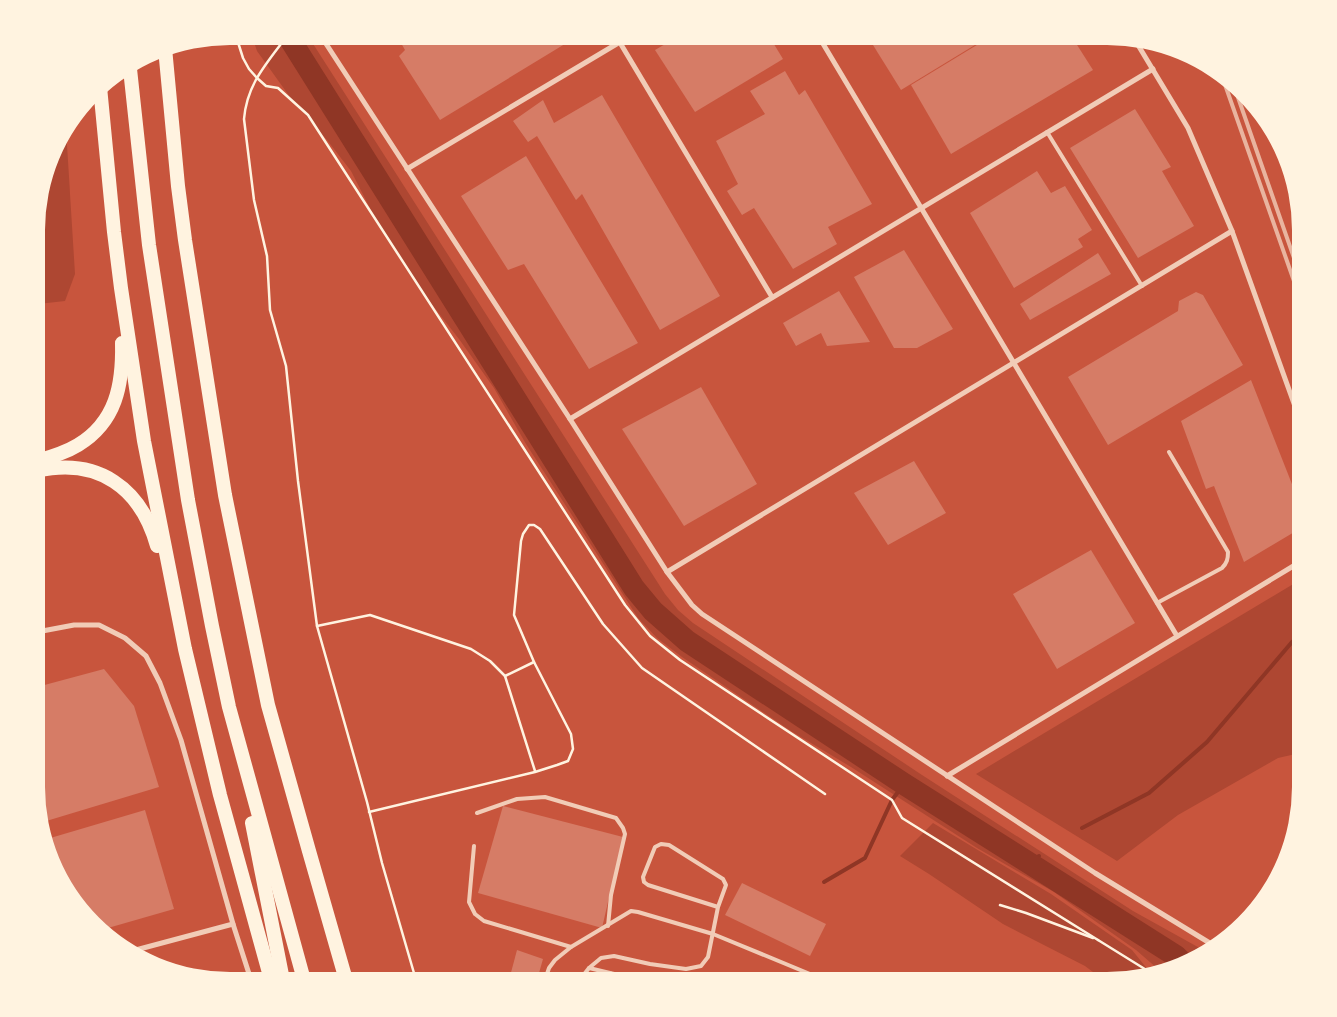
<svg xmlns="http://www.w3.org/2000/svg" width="1337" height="1017" viewBox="0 0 1337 1017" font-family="'Alegreya Sans',sans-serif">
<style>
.green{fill:#ae4732}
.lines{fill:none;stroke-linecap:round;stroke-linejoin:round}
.stream{stroke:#8f3625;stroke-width:4}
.river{stroke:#8f3625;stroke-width:22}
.building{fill:#d67c66}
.path{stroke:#fff3e0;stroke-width:2.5}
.service{stroke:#f1ccb7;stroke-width:4}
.minor{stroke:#f1ccb7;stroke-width:5}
.motorway{stroke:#fff3e0;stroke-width:14}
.rail{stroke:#e9b49f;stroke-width:4}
</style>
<rect width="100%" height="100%" fill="#c8553d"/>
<!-- green -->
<g class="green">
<path d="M252 36H308L665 594 678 610 693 623 922 775 1133 911 1205 951 1192 961 1158 969 1136 950 1054 892 977 848 851 767 791 731 682 657 657 638 638 618 617 585 526 444 494 388 459 339 419 288 371 210 351 171 327 140 290 97 257 51Z"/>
<path d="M66 129 75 274 65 301 38 304V205L62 134Z"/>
<path d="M1300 580V753L1278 758 1178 815 1117 861 976 774Z"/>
<path d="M933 823 1051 894 1132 950 1149 971 1105 981 1085 966 1003 924 929 874 900 856Z"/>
</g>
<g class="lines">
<!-- stream -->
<g class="stream">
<path d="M1082 828 1149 793 1207 742 1292 642 1300 637"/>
<path d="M1027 862 1039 856"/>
<path d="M824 882 865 858 892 800 904 784"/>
</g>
<!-- river -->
<path class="river" d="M288 36 634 588 653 611 687 641 904 784 1176 956 1183 963"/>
</g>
<!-- building -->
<g class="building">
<path d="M397 36H578L440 120 399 56 405 50Z"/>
<path d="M679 36H769L783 59 695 112 655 50Z"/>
<path d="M868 37H988L901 90Z"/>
<path d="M990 37H1072L1093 70 951 154 911 85Z"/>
<path d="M785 71 799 95 805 90 872 204 828 227 837 244 793 269 754 208 742 215 727 191 738 184 716 141 765 114 750 91Z"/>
<path d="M602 95 720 296 660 330 582 194 576 200 537 136 528 142 513 121 543 100 554 123Z"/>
<path d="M1135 109 1171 167 1162 171 1194 226 1138 258 1070 148Z"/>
<path d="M526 156 638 343 589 369 524 264 508 270 461 196Z"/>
<path d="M1037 171 1051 193 1065 186 1092 230 1078 239 1083 247 1014 288 970 213Z"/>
<path d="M904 250 953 329 917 348H894L854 277Z"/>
<path d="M1098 253 1111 274 1030 320 1020 304Z"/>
<path d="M839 291 870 342 827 346 821 333 796 346 783 323Z"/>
<path d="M1196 292 1203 295 1243 365 1108 445 1068 377 1178 311 1179 301Z"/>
<path d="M1251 380 1301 507V528L1244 562 1214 486 1206 489 1181 421Z"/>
<path d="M701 387 757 484 684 526 622 429Z"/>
<path d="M914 461 946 513 888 545 854 493Z"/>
<path d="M1091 550 1135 623 1057 669 1013 594Z"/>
<path d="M104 669 134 706 159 787 43 822 37 800V687Z"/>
<path d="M503 806 623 837 602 928 478 893Z"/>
<path d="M145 810 174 909 101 930 56 873 47 839Z"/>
<path d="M742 883 826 924 810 956 725 915Z"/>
<path d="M517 950 543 959 537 980H509Z"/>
</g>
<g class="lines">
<!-- path -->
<g class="path">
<path d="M236 36 243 58 249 69 257 78 266 86 278 88 308 115 625 605 650 636 680 660 892 800 902 818 1098 940"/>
<path d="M287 36C266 64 247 84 244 119L254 200 267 256 270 310 286 366 298 481 317 626 367 802 382 863 416 980"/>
<path d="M317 626 370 615 471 649 490 661 505 676 535 771"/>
<path d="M505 676 534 662"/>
<path d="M369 812 535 772 557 765 568 761 573 749 571 734 534 662 514 615 521 541 523 534 529 525H534L540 529 603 624 642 668 825 794"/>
<path d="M1000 905 1026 913 1093 938"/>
<path d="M1098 940 1148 971"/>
</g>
<!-- service -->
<g class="service">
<path d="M1047 132 1142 286"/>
<path d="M1157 603 1222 568C1227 563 1228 559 1228 552L1169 452"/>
<path d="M477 813 517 799 545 797 616 818 623 828 625 834 611 895 608 926"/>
<path d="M474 846 469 902 475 914 484 921 571 947"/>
<path d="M589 968 631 978 633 981"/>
<path d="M545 980 549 968 555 960 571 947 631 911 638 912 713 934 810 974 818 981"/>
<path d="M581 981 582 977 589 968 601 958 614 956 650 964 686 969 701 966 708 957 718 907 726 885 723 879 669 845 661 844 655 847 643 877 644 882 648 885 718 907"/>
<path d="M608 981 610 973"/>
</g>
<!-- minor -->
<g class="minor">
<path d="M321 36 570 419 667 572 692 605 702 614 1095 873 1213 945"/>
<path d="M616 36 772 297"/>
<path d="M819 37 1177 636"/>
<path d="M1135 40 1188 128 1232 231 1301 423"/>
<path d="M407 169 630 36"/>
<path d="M570 419 1153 69"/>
<path d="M667 572 1232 231"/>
<path d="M37 632 74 625H99L125 638 146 656 160 683 181 740 233 924 251 980"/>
<path d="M947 776 1300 562"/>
<path d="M132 951 233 924"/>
</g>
<!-- motorway -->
<g class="motorway">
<path d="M165 48 178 186 185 240 225 495 268 705 309 851 346 980"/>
<path d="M130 69 149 245 188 500 212 626 229 707 304 980"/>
<path d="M100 87 114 232 121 288 144 441 185 649 220 795 271 980"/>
<path d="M37 461C51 457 65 453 78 445 116 422 123 385 122 343"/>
<path d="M37 471C98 457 141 488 157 546"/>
<path d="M252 823 283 980"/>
</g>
<!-- rail -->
<g class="rail">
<path d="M1222 76 1301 301"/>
<path d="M1233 83 1301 278"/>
</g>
</g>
<!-- crop -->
<path d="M0 0H1337V1017H0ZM230 45H1107A185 185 0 0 1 1292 230V787A185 185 0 0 1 1107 972H230A185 185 0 0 1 45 787V230A185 185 0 0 1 230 45Z" fill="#fff3e0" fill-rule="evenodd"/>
</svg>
